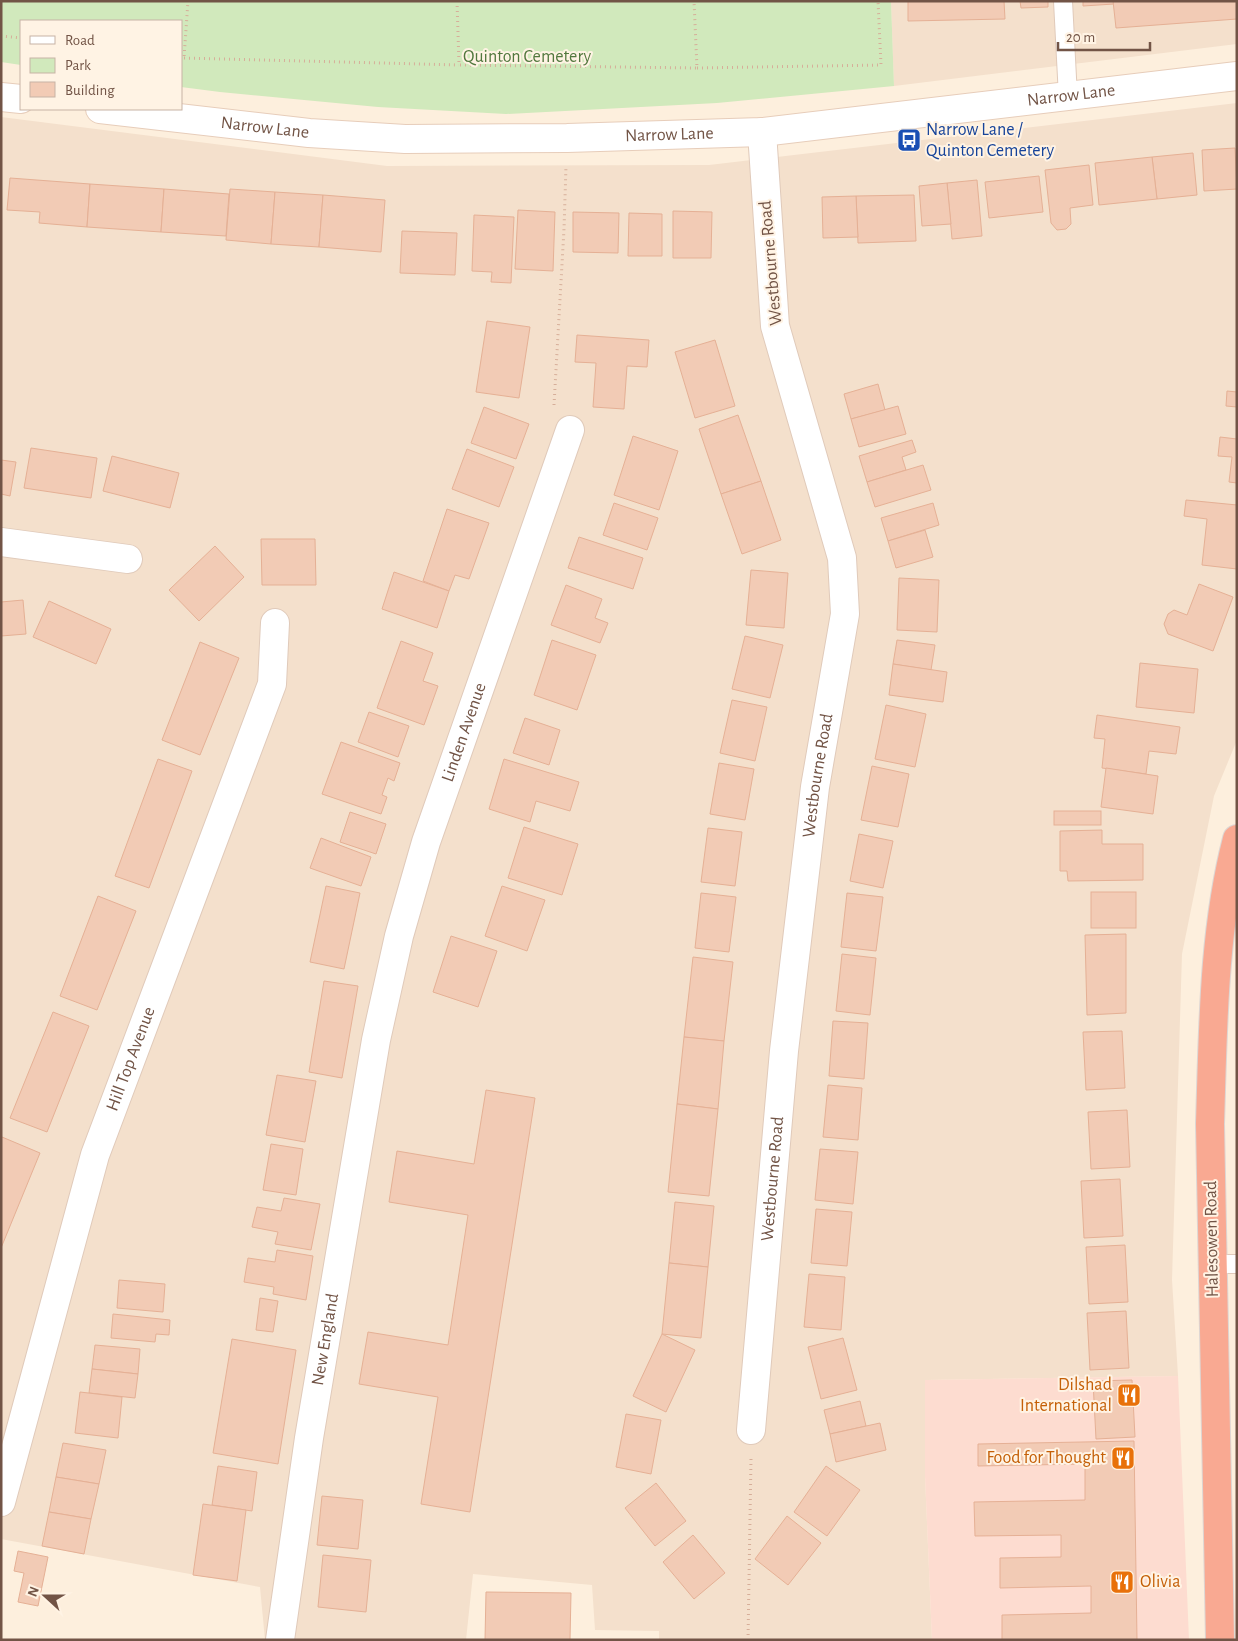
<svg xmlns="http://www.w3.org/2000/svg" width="1238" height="1641" viewBox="0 0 1238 1641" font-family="'Alegreya Sans',sans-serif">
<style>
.residential{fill:#f4e0cc}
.commercial{fill:#fddcd0}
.green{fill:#d1e9bc}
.building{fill:#f2cbb5;stroke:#e5b095}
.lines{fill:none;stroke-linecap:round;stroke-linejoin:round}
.lane-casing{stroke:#e0caba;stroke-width:20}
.street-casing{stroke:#e0caba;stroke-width:30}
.secondary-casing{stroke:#e7cdba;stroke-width:30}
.highway-casing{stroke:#ddd6d3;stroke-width:30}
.path{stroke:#d6ae99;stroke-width:3;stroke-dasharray:1 4;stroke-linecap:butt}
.lane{stroke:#fff;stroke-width:18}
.street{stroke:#fff;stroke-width:28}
.secondary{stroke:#fff;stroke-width:28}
.highway{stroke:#f9a992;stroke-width:28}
.labels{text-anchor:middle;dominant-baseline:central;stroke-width:4;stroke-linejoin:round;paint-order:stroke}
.park-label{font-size:18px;fill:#52783e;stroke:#fff3e4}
.street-label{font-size:18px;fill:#725446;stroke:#fff3e4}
.transit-label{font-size:18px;fill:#164399;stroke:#fff3e4;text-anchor:start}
.food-label{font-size:18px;fill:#c56008;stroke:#fff3e4;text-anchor:end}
</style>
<rect width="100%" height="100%" fill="#fdefdd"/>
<!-- residential -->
<g class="residential">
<path d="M891 1H1237V44L894 86Z"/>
<path d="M1237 103V740L1214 796 1182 954 1172 1280 1178 1376 925 1380V1476L932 1640H659V1631L595 1630 592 1585 473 1574 466 1640H265L260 1587 1 1539V117L387 166 709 165Z"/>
</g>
<!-- commercial -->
<path class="commercial" d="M1178 1376 1189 1640H932L925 1476V1380Z"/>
<!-- green -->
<path class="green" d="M1 1H891L894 86 717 103 506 114 378 107 220 92 181 87V21H21V65L1 62Z"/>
<!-- building -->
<g class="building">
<path d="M908 1H1004L1005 19 908 21Z"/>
<path d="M1020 1H1048V7L1021 8Z"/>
<path d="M1083 1H1113L1114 4 1083 6Z"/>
<path d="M1113 1H1237V19L1116 28Z"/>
<path d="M1235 148 1237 189 1204 191 1202 150Z"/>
<path d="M1193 153 1197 195 1157 199 1152 157Z"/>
<path d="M1152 157 1157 199 1099 205 1095 163Z"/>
<path d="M1089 165 1093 205 1070 208 1071 224 1066 229 1057 230 1051 223 1045 170Z"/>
<path d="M1039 176 1043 212 989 218 985 182Z"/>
<path d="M10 178 90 184 87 227 39 223 40 212 7 210Z"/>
<path d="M977 180 982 236 952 239 947 183Z"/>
<path d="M947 183 951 224 922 226 919 186Z"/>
<path d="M90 184 164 189 161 232 87 227Z"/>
<path d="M164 189 229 194 226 236 161 232Z"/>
<path d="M230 189 275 192 271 244 226 240Z"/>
<path d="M275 192 323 195 319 247 271 244Z"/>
<path d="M323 195 385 200 381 252 319 247Z"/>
<path d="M914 195 916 241 858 243 856 196Z"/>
<path d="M856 196 858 237 823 238 822 197Z"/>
<path d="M518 210 555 212 553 271 515 269Z"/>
<path d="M673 211 712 212 711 258H673Z"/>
<path d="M573 212 619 213 618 253 573 252Z"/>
<path d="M629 213 662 214V256H628Z"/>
<path d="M474 215 514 217 511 283 491 282 492 272 472 271Z"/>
<path d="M402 231 457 233 455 275 400 273Z"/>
<path d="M487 321 530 327 519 398 476 392Z"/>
<path d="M577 335 649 340 647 367 627 366 624 409 593 407 596 363 575 362Z"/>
<path d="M715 340 735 406 695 418 675 352Z"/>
<path d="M878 384 885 410 851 419 844 394Z"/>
<path d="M1227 391 1237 392V407L1226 406Z"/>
<path d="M898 406 906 434 859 447 851 419Z"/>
<path d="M484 407 529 424 516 459 471 443Z"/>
<path d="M738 415 761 481 721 494 699 429Z"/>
<path d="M633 436 678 451 659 510 614 495Z"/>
<path d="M1220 437 1237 439V483L1229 482 1232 457 1218 456Z"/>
<path d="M912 440 916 452 902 457 906 470 867 482 859 456Z"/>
<path d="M31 448 97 458 91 498 24 488Z"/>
<path d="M467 449 514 467 499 507 452 489Z"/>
<path d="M112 456 179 473 170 508 103 491Z"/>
<path d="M1 460 16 462 10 496 1 494Z"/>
<path d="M923 465 931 490 875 507 867 482Z"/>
<path d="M761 481 781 540 742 554 721 494Z"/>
<path d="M1186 500 1237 505V569L1202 565 1207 519 1184 516Z"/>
<path d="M614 503 658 518 647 550 603 535Z"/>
<path d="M933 503 939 525 888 541 881 518Z"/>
<path d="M447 509 489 523 469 579 455 575 449 591 423 581Z"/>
<path d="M925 530 933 557 896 568 888 541Z"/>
<path d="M579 537 643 558 633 589 568 568Z"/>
<path d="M261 539H315L316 585H262Z"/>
<path d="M215 546 244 577 199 621 169 590Z"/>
<path d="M751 570 788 573 784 628 746 625Z"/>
<path d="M394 572 449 591 437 628 382 609Z"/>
<path d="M899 578 939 580 937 632 897 630Z"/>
<path d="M1199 584 1233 597 1213 651 1168 634 1164 624 1168 614 1174 610 1187 615Z"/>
<path d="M566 585 602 599 595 618 608 623 600 643 551 625Z"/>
<path d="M23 600 26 634 1 636V602Z"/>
<path d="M49 601 111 629 96 664 33 637Z"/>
<path d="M745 636 783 645 770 698 732 689Z"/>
<path d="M552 640 596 655 577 710 534 695Z"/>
<path d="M897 640 935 645 931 670 893 664Z"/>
<path d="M401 641 433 653 423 681 438 686 424 725 377 708Z"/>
<path d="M200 642 239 658 200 755 162 740Z"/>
<path d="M1140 663 1198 669 1194 713 1136 707Z"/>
<path d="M893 664 947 672 943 702 889 695Z"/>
<path d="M732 700 767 707 755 761 720 753Z"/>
<path d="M886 705 926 714 915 767 875 759Z"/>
<path d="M369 712 409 726 398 757 358 742Z"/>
<path d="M1097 715 1180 727 1176 754 1149 751 1146 774 1102 768 1105 739 1094 738Z"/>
<path d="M525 718 560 730 549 765 513 753Z"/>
<path d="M341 742 400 763 394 781 388 778 382 795 387 797 381 814 322 794Z"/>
<path d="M158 759 192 771 149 888 115 876Z"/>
<path d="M504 759 579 782 570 811 536 801 530 822 489 809Z"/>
<path d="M719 763 754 769 745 820 710 814Z"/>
<path d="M872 766 909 774 898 827 861 820Z"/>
<path d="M1106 768 1158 776 1153 814 1101 807Z"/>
<rect x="1054" y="811" width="47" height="14"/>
<path d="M350 812 386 824 376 854 340 842Z"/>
<path d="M524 827 578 844 562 895 508 878Z"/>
<path d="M708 828 742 832 735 886 701 882Z"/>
<path d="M1102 830V844H1143V880L1068 881 1067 871H1060V831Z"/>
<path d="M859 834 893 841 883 888 850 881Z"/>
<path d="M321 838 371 857 361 886 310 868Z"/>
<path d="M326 886 360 893 344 969 310 962Z"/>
<path d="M502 886 545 900 527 951 485 936Z"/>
<rect x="1091" y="892" width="45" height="36"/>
<path d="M701 893 736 897 729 952 695 948Z"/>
<path d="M847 893 883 897 876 951 841 947Z"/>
<path d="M98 896 136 911 97 1010 60 996Z"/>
<path d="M1126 934V1013L1087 1015 1085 935Z"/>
<path d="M451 936 497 951 478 1007 433 992Z"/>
<path d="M842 954 876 958 870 1015 836 1011Z"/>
<path d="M693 957 733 962 724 1041 684 1037Z"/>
<path d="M324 981 358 986 342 1078 309 1072Z"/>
<path d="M53 1012 89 1026 47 1132 10 1118Z"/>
<path d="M833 1021 868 1023 864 1079 829 1076Z"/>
<path d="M1122 1031 1125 1088 1086 1090 1083 1032Z"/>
<path d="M684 1037 724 1041 718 1109 677 1104Z"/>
<path d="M277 1075 316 1081 305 1142 266 1135Z"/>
<path d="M828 1085 862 1088 858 1140 823 1137Z"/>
<path d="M486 1090 535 1098 470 1512 421 1504 438 1397 359 1384 368 1332 448 1345 468 1215 389 1202 397 1151 474 1164Z"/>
<path d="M677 1104 718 1109 709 1196 668 1192Z"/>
<path d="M1127 1110 1130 1167 1091 1169 1088 1112Z"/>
<path d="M2 1137 40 1153 1 1248V1139Z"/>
<path d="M271 1144 303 1149 296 1195 263 1190Z"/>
<path d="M820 1149 858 1152 853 1204 815 1200Z"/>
<path d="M1120 1179 1123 1236 1084 1238 1081 1181Z"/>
<path d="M284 1198 320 1204 311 1250 275 1244 278 1232 252 1227 257 1207 281 1211Z"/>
<path d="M675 1202 714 1206 708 1267 669 1263Z"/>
<path d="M816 1209 852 1212 847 1266 811 1263Z"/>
<path d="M1125 1245 1128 1302 1089 1304 1086 1247Z"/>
<path d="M277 1250 313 1256 306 1300 273 1294 274 1287 244 1282 248 1258 275 1262Z"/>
<path d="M669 1263 708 1267 701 1338 662 1334Z"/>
<path d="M809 1274 845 1277 841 1330 804 1327Z"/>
<path d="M119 1280 165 1284 163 1312 117 1308Z"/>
<path d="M260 1298 278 1301 273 1332 256 1330Z"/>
<path d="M1126 1311 1129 1368 1090 1370 1087 1313Z"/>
<path d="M113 1314 170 1320 169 1335 156 1334 155 1342 111 1338Z"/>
<path d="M662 1334 695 1350 666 1412 633 1396Z"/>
<path d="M843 1338 857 1390 821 1399 808 1347Z"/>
<path d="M232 1339 296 1350 278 1464 213 1453Z"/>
<path d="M95 1345 140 1349 138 1374 92 1369Z"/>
<path d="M92 1369 138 1374 135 1398 89 1393Z"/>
<path d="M1132 1380 1135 1437 1096 1439 1093 1381Z"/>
<path d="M80 1392 122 1397 118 1438 75 1433Z"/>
<path d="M860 1401 866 1426 830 1434 824 1410Z"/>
<path d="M626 1414 661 1420 651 1474 616 1467Z"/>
<path d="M880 1423 886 1450 836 1462 830 1434Z"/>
<path d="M1134 1441 1137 1640H1002V1615L1091 1613V1586L1000 1588V1558L1061 1557V1535L975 1536 974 1502 1085 1500V1464L978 1466V1444Z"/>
<path d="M63 1443 106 1450 99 1484 56 1477Z"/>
<path d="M218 1466 257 1472 252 1511 212 1505Z"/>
<path d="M826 1466 860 1490 827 1536 794 1512Z"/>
<path d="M56 1477 99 1484 91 1519 49 1512Z"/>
<path d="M656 1483 686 1521 655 1546 625 1508Z"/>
<path d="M322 1496 363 1500 358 1549 317 1545Z"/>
<path d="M203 1504 246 1510 237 1581 193 1575Z"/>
<path d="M49 1512 91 1519 84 1554 42 1546Z"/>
<path d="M787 1516 821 1543 788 1585 755 1559Z"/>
<path d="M693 1535 725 1573 694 1599 663 1562Z"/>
<path d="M18 1551 48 1557 38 1606 18 1602 24 1573 14 1571Z"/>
<path d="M323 1555 371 1560 366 1612 318 1607Z"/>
<path d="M486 1592 571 1593 570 1640H485Z"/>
</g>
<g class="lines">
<!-- lane casing -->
<g class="lane-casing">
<g id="lane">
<path d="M1063 1 1068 97"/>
<path d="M1213 1264H1237"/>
</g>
</g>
<!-- street casing -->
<g class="street-casing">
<g id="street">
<path d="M1 542 128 559"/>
<path id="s1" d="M751 1430 784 1051 815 787 845 614 842 558 775 326 762 132"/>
<path id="s2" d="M1 1502 95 1155 272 684 275 623"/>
<path id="s3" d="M280 1640 309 1438 376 1040 399 936 426 842 570 430"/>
</g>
</g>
<!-- secondary casing -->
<g class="secondary-casing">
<g id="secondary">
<path d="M1 97 21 99"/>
<path id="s4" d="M100 109 309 133 405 139 567 138 762 132 1237 76"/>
</g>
</g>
<!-- highway casing -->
<g class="highway-casing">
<path id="highway" d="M1220 1640 1210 1124C1213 1030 1213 931 1237 839"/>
</g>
<!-- path -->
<g class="path">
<path d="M457 1 459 65 697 68 694 1"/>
<path d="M1 36 21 38"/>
<path d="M181 58H184L188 1"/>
<path d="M184 58 459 65"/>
<path d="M697 68 881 65 878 1"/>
<path d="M554 405 564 229 566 166"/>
<path d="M748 1640 751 1458"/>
</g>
<!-- lane -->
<use href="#lane" class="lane"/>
<!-- street -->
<use href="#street" class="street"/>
<!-- secondary -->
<use href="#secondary" class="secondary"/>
<!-- highway -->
<use href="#highway" class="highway"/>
</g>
<!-- icons -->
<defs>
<g id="bus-square" transform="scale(1.25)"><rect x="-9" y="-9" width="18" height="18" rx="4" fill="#1a4fb4" stroke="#fff3e4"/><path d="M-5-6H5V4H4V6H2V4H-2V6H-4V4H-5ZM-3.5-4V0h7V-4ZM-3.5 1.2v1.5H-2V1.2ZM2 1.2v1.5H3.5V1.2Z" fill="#fff"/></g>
<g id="restaurant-square" transform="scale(1.25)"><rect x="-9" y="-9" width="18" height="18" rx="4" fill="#e8710a" stroke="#fff3e4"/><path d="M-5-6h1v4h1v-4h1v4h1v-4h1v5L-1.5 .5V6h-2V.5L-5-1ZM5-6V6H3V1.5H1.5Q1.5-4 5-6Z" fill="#fff"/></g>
</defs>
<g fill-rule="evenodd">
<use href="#bus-square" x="909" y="140"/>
<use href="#restaurant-square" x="1129" y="1395"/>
<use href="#restaurant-square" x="1123" y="1458"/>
<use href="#restaurant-square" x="1122" y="1582"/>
</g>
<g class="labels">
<!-- park labels -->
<g class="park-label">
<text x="527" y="57">Quinton Cemetery</text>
</g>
<!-- street labels -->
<g class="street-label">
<text stroke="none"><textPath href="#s4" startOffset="975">Narrow Lane</textPath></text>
<text stroke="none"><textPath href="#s4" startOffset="166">Narrow Lane</textPath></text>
<text stroke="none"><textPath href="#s4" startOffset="571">Narrow Lane</textPath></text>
<text transform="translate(771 263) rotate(-95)">Westbourne Road</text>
<text stroke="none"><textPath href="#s3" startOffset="928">Linden Avenue</textPath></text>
<text stroke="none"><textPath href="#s1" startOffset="658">Westbourne Road</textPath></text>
<text stroke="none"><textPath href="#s2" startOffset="462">Hill Top Avenue</textPath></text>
<text stroke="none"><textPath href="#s1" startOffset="252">Westbourne Road</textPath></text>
<text transform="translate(1212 1239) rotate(-91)">Halesowen Road</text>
<text stroke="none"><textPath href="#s3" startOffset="304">New England</textPath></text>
</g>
<!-- transit labels -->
<g class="transit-label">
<text x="926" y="130">Narrow Lane /<tspan x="926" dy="21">Quinton Cemetery</tspan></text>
</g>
<!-- food labels -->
<g class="food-label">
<text x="1112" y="1385">Dilshad<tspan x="1112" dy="21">International</tspan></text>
<text x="1106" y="1458">Food for Thought</text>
<text x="1140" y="1582" text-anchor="start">Olivia</text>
</g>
</g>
<!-- border -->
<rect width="1238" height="1641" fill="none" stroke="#725446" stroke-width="5"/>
<!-- legend -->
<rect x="20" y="20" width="162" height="90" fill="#fff3e4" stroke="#c7b3a5"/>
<rect x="30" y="36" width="25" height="8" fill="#ffffff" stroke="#c7b3a5"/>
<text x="65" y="45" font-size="15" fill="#725446">Road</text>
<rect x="30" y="58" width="25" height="15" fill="#d1e9bc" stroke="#c7b3a5"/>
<text x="65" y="70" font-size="15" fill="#725446">Park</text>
<rect x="30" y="82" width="25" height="15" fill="#f2cbb5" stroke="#c7b3a5"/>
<text x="65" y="95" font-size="15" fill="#725446">Building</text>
<!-- north arrow -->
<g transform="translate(45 1596) rotate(291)" stroke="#fff3e4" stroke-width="4" paint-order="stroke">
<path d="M0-4L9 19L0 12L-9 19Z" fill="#725446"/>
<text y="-8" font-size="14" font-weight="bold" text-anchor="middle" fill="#725446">N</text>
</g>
<!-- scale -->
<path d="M1058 42v8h92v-8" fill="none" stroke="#725446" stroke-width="2.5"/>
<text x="1066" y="42" font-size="15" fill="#725446" stroke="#fff3e4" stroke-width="4" paint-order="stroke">20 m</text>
</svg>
